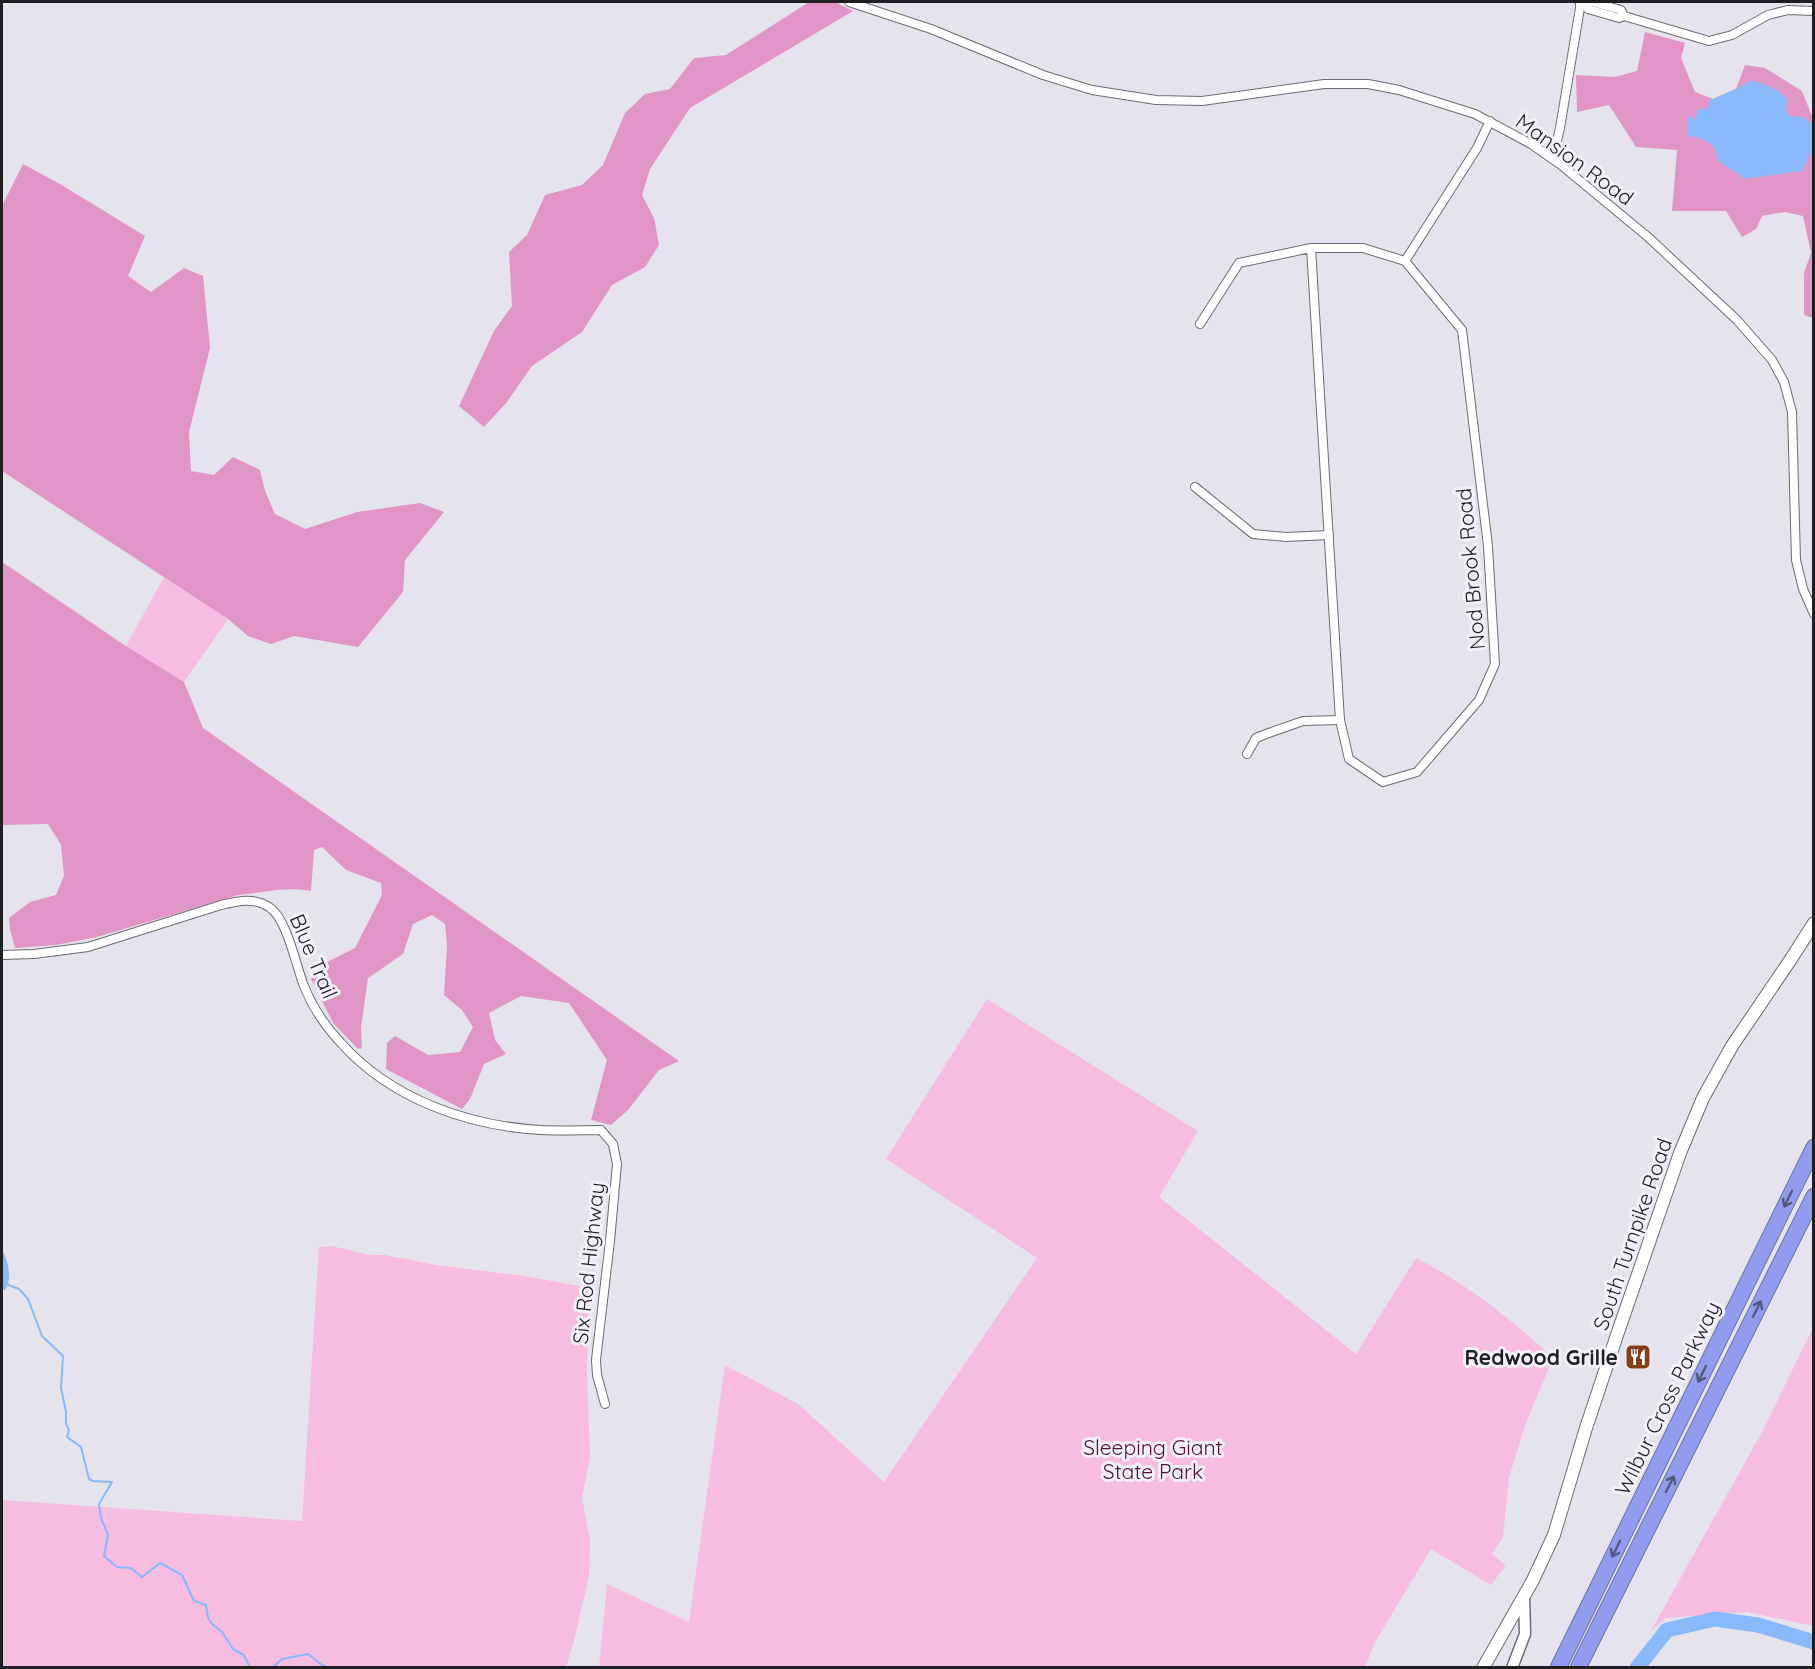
<svg xmlns="http://www.w3.org/2000/svg" width="1815" height="1669" viewBox="0 0 1815 1669" font-family="Quicksand,sans-serif">
<style>
.green{fill:#f6bde1}
.forest{fill:#e095c6}
.water{fill:#88b9fb}
.lines{fill:none;stroke-linecap:round;stroke-linejoin:round}
.stream{stroke:#88b9fb;stroke-width:2}
.river{stroke:#88b9fb;stroke-width:15}
.minor-casing{stroke:#6d6a72;stroke-width:10}
.tertiary-casing{stroke:#6d6a72;stroke-width:13}
.secondary-casing{stroke:#6d6a72;stroke-width:14}
.motorway-casing{stroke:#6970a7;stroke-width:17}
.minor{stroke:#fff;stroke-width:8}
.tertiary{stroke:#fff;stroke-width:10}
.secondary{stroke:#fff;stroke-width:12}
.motorway{stroke:#919cef;stroke-width:15}
.oneway{stroke:#52577e}
.labels{text-anchor:middle;dominant-baseline:central;stroke-width:6;stroke-linejoin:round;paint-order:stroke}
.street-label{font-size:21px;fill:#1f1e21;stroke:#f3f0fa}
.poi-label{font-size:21px;font-weight:bold;fill:#1f1e21;stroke:#f3f0fa;text-anchor:end}
.park-label{font-size:21px;fill:#510f40;stroke:#f3f0fa}
</style>
<rect width="100%" height="100%" fill="#e5e3ec"/>
<!-- green -->
<g class="green">
<path d="M164 577 228 619 184 682 126 646Z"/>
<path d="M987 999 1198 1131 1159 1197 1356 1354 1416 1258C1466 1283 1512 1320 1553 1358L1526 1423 1509 1477 1503 1537 1492 1554 1506 1565 1491 1585 1431 1549 1375 1642 1365 1667H599L607 1584 689 1622 725 1365 798 1404 884 1482 1037 1258 886 1159Z"/>
<path d="M332 1246 369 1255H385L436 1265 525 1276 589 1288 587 1371 590 1457 582 1498 590 1540 589 1576 574 1641 566 1667H2V1500L302 1521 319 1247Z"/>
<path d="M1813 1328V1626L1748 1612 1666 1618 1651 1631 1762 1432Z"/>
</g>
<!-- forest -->
<g class="forest">
<path d="M809 2H835L853 11 690 108 650 169 642 195 654 218 659 245 645 267 612 285 582 332 532 366 507 402 484 427 459 406 494 331 512 306 509 252 527 235 545 195 582 185 603 165 625 113 645 94 670 89 694 58 726 55Z"/>
<path d="M1645 32 1685 43 1681 58 1695 92 1713 99 1736 89 1745 65 1765 68 1802 91 1813 119V318L1804 315V273L1811 253 1803 216 1785 212 1762 216 1756 229 1742 237 1726 211H1672L1677 150 1636 147 1609 105 1577 112 1576 75 1615 77 1637 71Z"/>
<path d="M23 164 60 184 145 236 128 276 151 292 184 268 203 276 210 348 189 432 191 471 214 475 233 457 260 470 265 491 275 514 305 529 357 512 420 503 444 512 405 560 403 592 358 647 294 636 271 644 248 636 228 619 2 471V206Z"/>
<path d="M2 562 126 646 184 682 203 728 679 1061 659 1070 628 1110 611 1125 591 1120 607 1060 569 1003 521 996 489 1013 495 1040 506 1054 484 1064 470 1099 462 1109 386 1069 387 1043 395 1036 428 1055 460 1052 473 1027 462 1010 444 995 447 945 445 924 432 915 413 924 403 954 368 978 361 1028 362 1048 358 1049 333 1023 311 979 325 963 355 948 382 895 381 883 346 870 322 847 314 850 311 891C286 886 262 893 238 895L97 937 56 945 15 948 10 930 9 918 30 902 56 895 64 876 61 845 48 824 2 825Z"/>
</g>
<!-- water -->
<g class="water">
<path d="M1750 81C1763 82 1778 89 1787 99L1786 111 1789 116 1804 117 1813 126V149L1802 171 1745 179 1717 160C1718 142 1701 138 1687 136V117L1689 115 1694 121 1698 110 1708 108 1710 100 1736 89Z"/>
<path d="M2 1249C8 1261 12 1275 6 1289L4 1290 2 1289Z"/>
</g>
<g class="lines">
<!-- stream -->
<g class="stream">
<path d="M6 1284 19 1289 28 1299 42 1336 63 1356 61 1388 66 1412V1424L69 1430 67 1437 81 1447 89 1479 93 1481 112 1482 99 1504 101 1518 108 1535 104 1556 117 1567 131 1568 142 1577 160 1563 182 1575 194 1601 206 1605 208 1618 212 1624 222 1632 233 1649 244 1655 250 1668"/>
<path d="M272 1668 282 1659 308 1654 322 1665 328 1668"/>
</g>
<!-- river -->
<path class="river" d="M1637 1668 1667 1630 1715 1619 1758 1625 1814 1642"/>
<!-- minor casing -->
<g class="minor-casing">
<g id="minor">
<path d="M849 2 931 29 1043 75 1092 90 1156 100 1202 101 1324 84H1368L1399 90 1475 114 1531 144 1561 165 1648 237 1737 320 1772 360 1784 382 1792 412 1796 560 1803 589 1814 614"/>
<path d="M1592 2 1621 10 1624 16"/>
<path d="M1580 4 1585 5 1588 9 1619 18 1624 16 1709 41 1732 35 1768 15 1788 10 1814 11"/>
<path d="M1548 156 1557 141 1560 128 1581 2"/>
<path d="M1405 261 1477 148 1490 121"/>
<path d="M1200 324 1239 263 1311 248H1363L1405 261 1462 330 1488 546 1495 664 1479 700 1417 772 1383 782 1349 759 1340 720 1311 248"/>
<path d="M1195 487 1253 534 1286 537 1329 535"/>
<path d="M1247 754 1256 738 1266 734 1303 721 1340 720"/>
<path d="M2 955 34 954 88 947 221 905C237 901 254 897 269 907 287 918 296 966 304 986 312 1006 326 1027 341 1043 391 1099 468 1126 541 1130 561 1131 581 1130 601 1130L613 1144 617 1164 610 1241 596 1360 597 1375 605 1404"/>
</g>
</g>
<!-- tertiary casing -->
<g class="tertiary-casing">
<path id="tertiary" d="M1512 1668 1525 1634 1524 1596"/>
</g>
<!-- secondary casing -->
<g class="secondary-casing">
<path id="secondary" d="M1483 1668 1533 1580 1554 1535 1586 1428 1617 1335 1680 1153 1703 1098 1732 1046 1791 959 1814 923"/>
</g>
<!-- motorway casing -->
<g class="motorway-casing">
<g id="motorway">
<path d="M1558 1668 1814 1147"/>
<path d="M1578 1668 1814 1196"/>
</g>
</g>
<!-- minor -->
<use href="#minor" class="minor"/>
<!-- tertiary -->
<use href="#tertiary" class="tertiary"/>
<!-- secondary -->
<use href="#secondary" class="secondary"/>
<!-- motorway -->
<use href="#motorway" class="motorway"/>
</g>
<!-- one-way arrows -->
<defs><path id="oneway-shaft" d="M-6 0H5M1.5-3L5.5 0L1.5 3" fill="none" stroke-width="1.6" stroke-linecap="round" stroke-linejoin="round" transform="scale(1.5)"/></defs>
<g class="oneway">
<use href="#oneway-shaft" transform="translate(1788 1199) rotate(116)"/>
<use href="#oneway-shaft" transform="translate(1757 1309) rotate(-63)"/>
<use href="#oneway-shaft" transform="translate(1702 1374) rotate(116)"/>
<use href="#oneway-shaft" transform="translate(1670 1484) rotate(-63)"/>
<use href="#oneway-shaft" transform="translate(1616 1549) rotate(116)"/>
</g>
<!-- icons -->
<defs>
<g id="restaurant-square" transform="scale(1.35)"><rect x="-9" y="-9" width="18" height="18" rx="4" fill="#853e1c" stroke="#f3f0fa"/><path d="M-5-6h1v4h1v-4h1v4h1v-4h1v5L-1.5 .5V6h-2V.5L-5-1ZM5-6V6H3V1.5H1.5Q1.5-4 5-6Z" fill="#fff"/></g>
</defs>
<g fill-rule="evenodd">
<use href="#restaurant-square" x="1638" y="1357"/>
</g>
<g class="labels">
<!-- street labels -->
<g class="street-label">
<text transform="translate(1575 159) rotate(36)">Mansion Road</text>
<text transform="translate(1470 569) rotate(-95)">Nod Brook Road</text>
<text transform="translate(314 956) rotate(67)">Blue Trail</text>
<text transform="translate(1632 1234) rotate(-71)">South Turnpike Road</text>
<text transform="translate(588 1263) rotate(-84)">Six Rod Highway</text>
<text transform="translate(1667 1398) rotate(-64)">Wilbur Cross Parkway</text>
</g>
<!-- poi labels -->
<g class="poi-label">
<text x="1618" y="1357">Redwood Grille</text>
</g>
<!-- park labels -->
<g class="park-label">
<text x="1153" y="1447">Sleeping Giant<tspan x="1153" dy="24">State Park</tspan></text>
</g>
</g>
<!-- border -->
<rect width="1815" height="1669" fill="none" stroke="#1f1e21" stroke-width="6"/>
</svg>
